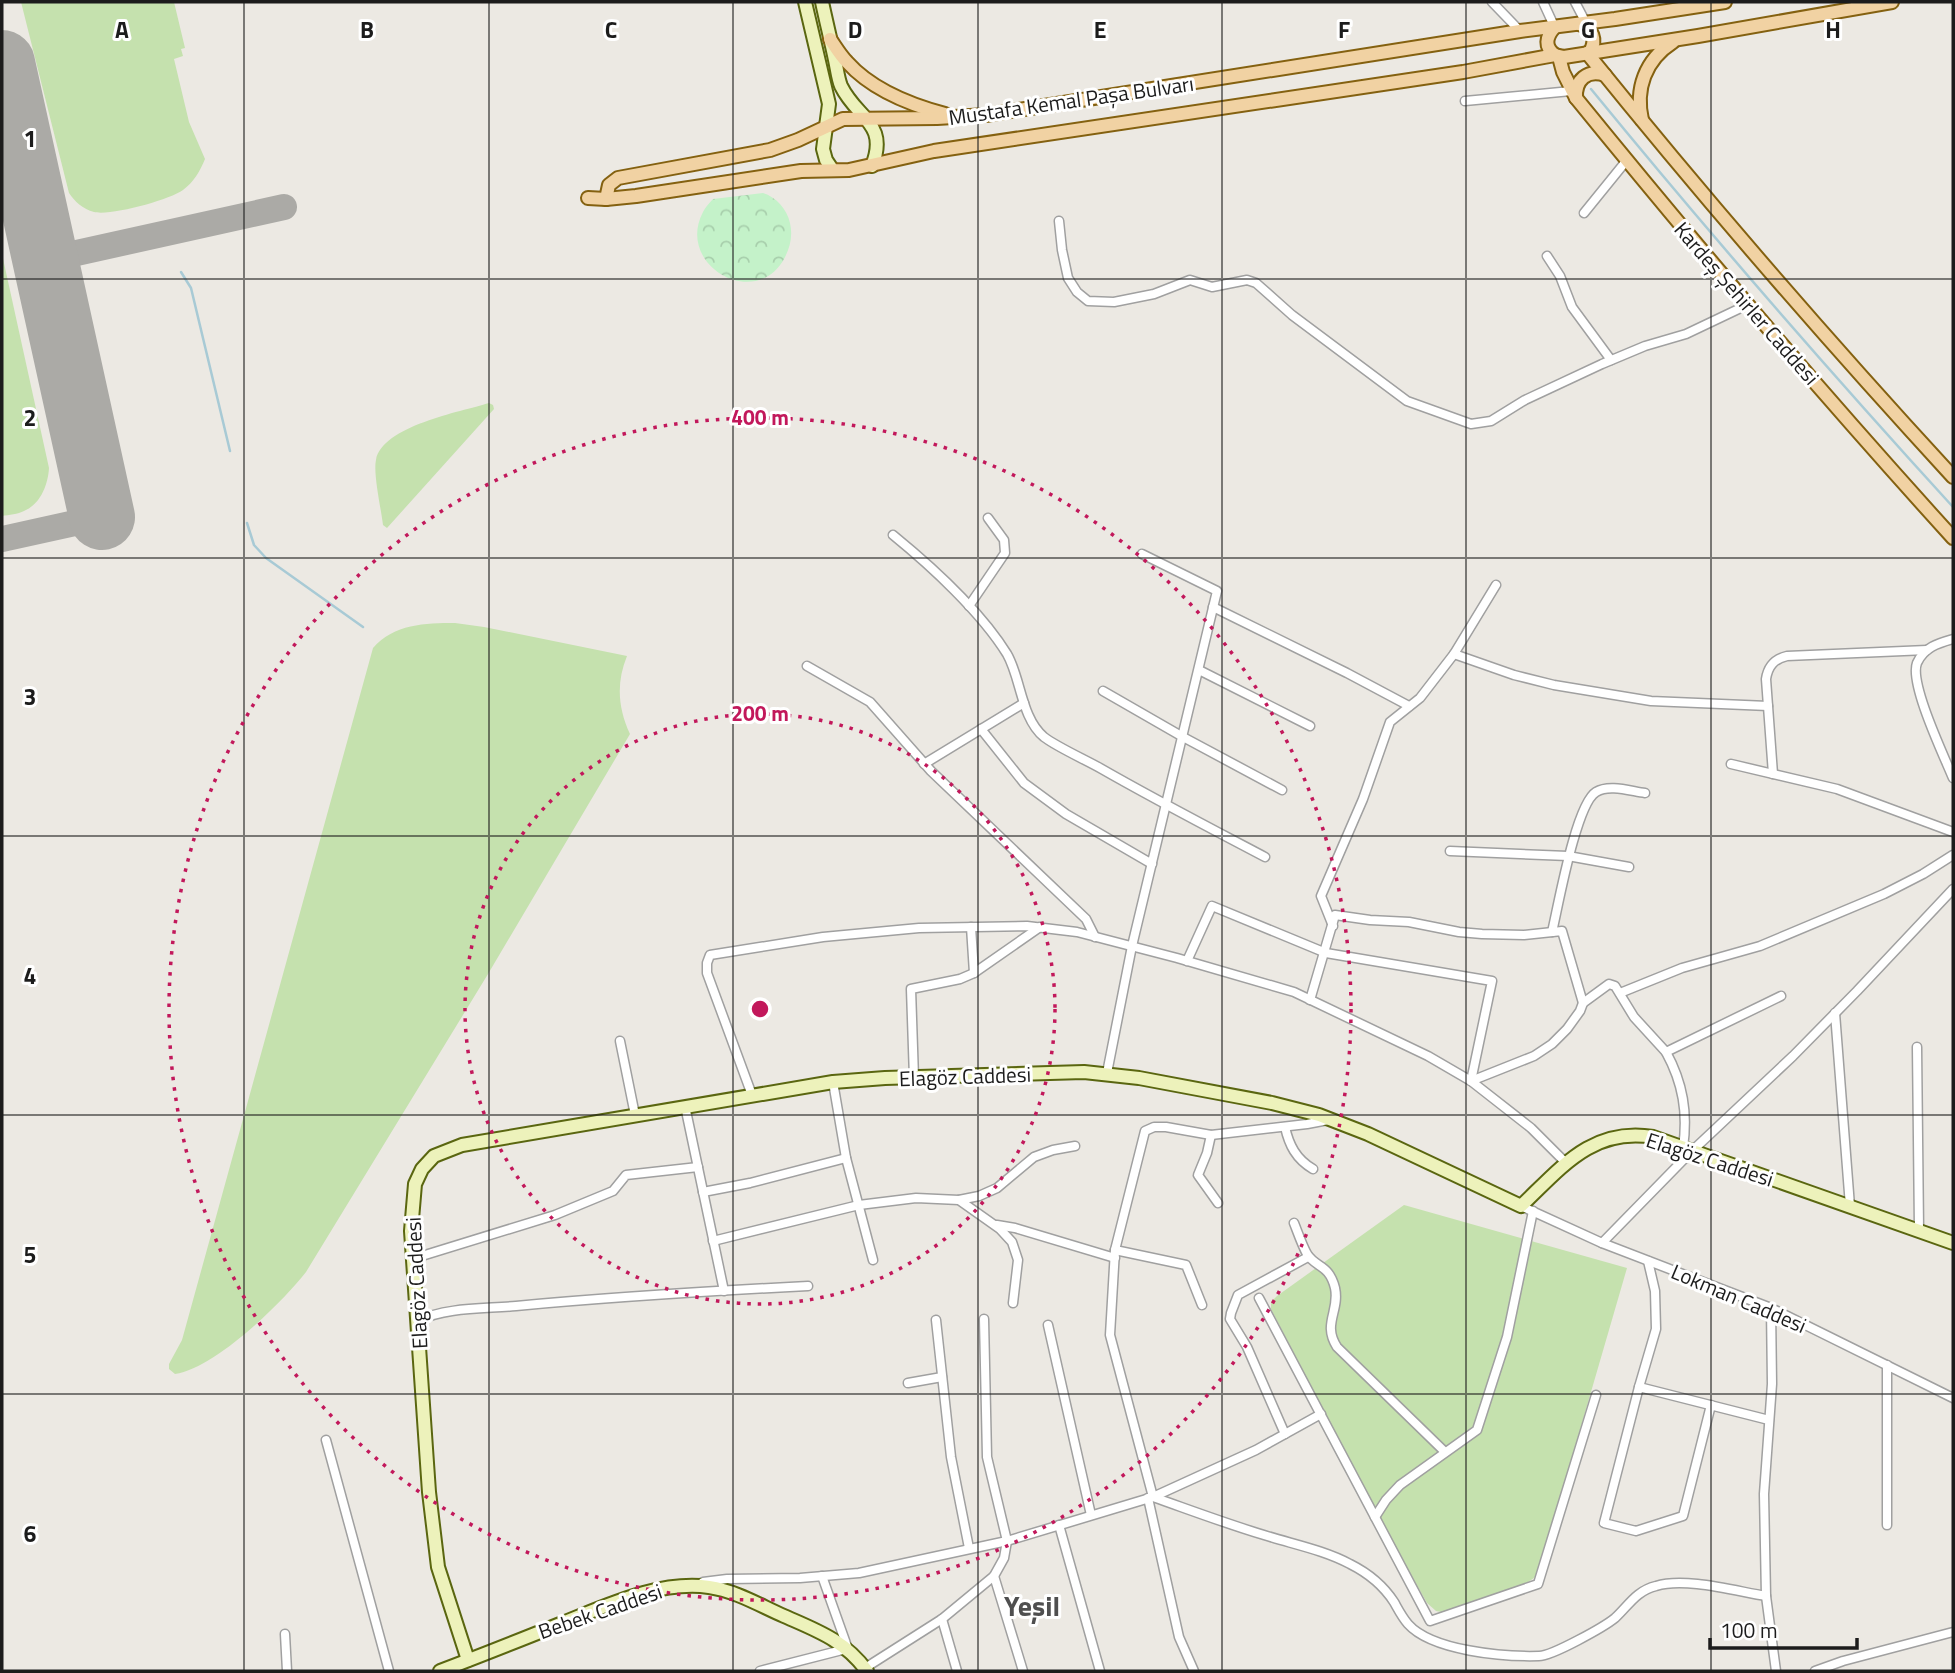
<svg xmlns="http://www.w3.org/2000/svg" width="1955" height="1673" viewBox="0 0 1955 1673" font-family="'Titillium Web',sans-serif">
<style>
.grass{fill:#c5e1ae}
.park{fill:url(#park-crowns)}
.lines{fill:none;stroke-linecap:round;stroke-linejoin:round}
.stream{stroke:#a8cad5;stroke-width:2.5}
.taxiway{stroke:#abaaa6;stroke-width:26}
.runway{stroke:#abaaa6;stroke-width:66}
.street-casing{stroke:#a0a0a0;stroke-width:11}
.secondary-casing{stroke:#5a6610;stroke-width:16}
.primary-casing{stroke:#846110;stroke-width:16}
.street{stroke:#fff;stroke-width:8}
.secondary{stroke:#edf2bb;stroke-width:12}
.primary{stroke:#f1d2a3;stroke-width:12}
.grid{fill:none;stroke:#1c1c1c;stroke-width:2;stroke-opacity:0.55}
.ring{fill:none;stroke:#c2185b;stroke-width:3.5;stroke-dasharray:3.5 7}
.labels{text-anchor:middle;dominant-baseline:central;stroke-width:6;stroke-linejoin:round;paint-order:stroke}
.street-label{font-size:21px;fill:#1c1c1c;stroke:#fff}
.district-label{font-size:28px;font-weight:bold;fill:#4f4f4f;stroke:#fff}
.grid-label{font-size:23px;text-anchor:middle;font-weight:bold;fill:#1c1c1c;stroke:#fff;stroke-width:6;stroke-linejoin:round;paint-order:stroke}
.centre{fill:#c2185b;stroke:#fff;stroke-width:3.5}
.ring-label{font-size:21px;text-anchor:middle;font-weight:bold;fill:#c2185b;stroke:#fff;stroke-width:6;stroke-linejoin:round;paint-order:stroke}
</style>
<defs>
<pattern id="park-crowns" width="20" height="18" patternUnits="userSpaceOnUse" patternTransform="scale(1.75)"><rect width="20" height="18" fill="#c4f2c9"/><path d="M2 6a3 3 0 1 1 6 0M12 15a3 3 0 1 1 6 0" fill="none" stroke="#a8cfac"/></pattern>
</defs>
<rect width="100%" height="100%" fill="#ece9e3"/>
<!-- grass -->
<g class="grass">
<path d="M21 2H174L185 48 181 49 183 56 174 59 189 122 205 159C200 171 194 182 183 190 169 200 111 216 94 212 83 209 75 202 69 193Z"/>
<path d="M2 254 49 468C48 484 41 504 24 511 18 514 9 515 2 516Z"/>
<path d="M489 403 493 405 494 409 387 528 383 525C381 508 373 474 376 460 382 426 460 412 489 403Z"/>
<path d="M455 623 484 627 627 656C616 683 618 708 630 734L488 974 306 1272C282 1303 215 1368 175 1374L169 1369V1364L182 1340 373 648C394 624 425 623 455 623Z"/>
<path d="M1404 1205 1627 1268 1539 1571 1534 1578 1525 1584 1446 1613 1436 1611 1427 1603 1380 1520 1271 1309V1302L1277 1296Z"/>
</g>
<!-- park -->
<path class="park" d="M763 193C776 197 787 209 790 223 793 236 790 248 784 259 755 311 675 265 703 212 705 208 709 203 713 199Z"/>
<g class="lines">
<!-- stream -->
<g class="stream">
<path d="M1591 89C1708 232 1829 371 1953 507"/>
<path d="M181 272 191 288 230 451"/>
<path d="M247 523 254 545 266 558 363 627"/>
</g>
<!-- taxiway -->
<g class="taxiway">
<path d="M45 260 284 207"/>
<path d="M2 539 102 517"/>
</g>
<!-- runway -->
<path class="runway" d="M2 63 102 517"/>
<!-- street casing -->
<g class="street-casing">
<g id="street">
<path d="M1492 2 1520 31"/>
<path d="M1543 2 1555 28"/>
<path d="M1575 2 1586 23"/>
<path d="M1465 101 1571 91"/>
<path d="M1584 213 1627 160"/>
<path d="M1059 221 1062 250 1068 278 1077 292 1088 301 1114 302 1154 294 1190 280 1212 287 1247 280 1256 283 1292 315 1407 401 1471 424 1491 421 1525 400 1602 364 1645 346 1686 334 1747 305"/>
<path d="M1547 256 1560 276 1572 307 1611 360"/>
<path d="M893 535C931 566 981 612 1007 654 1021 678 1021 718 1044 737 1057 747 1084 759 1100 768 1154 799 1210 828 1265 857"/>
<path d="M969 606 1005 553 1004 540 988 518"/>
<path d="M1213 607 1347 673 1409 706"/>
<path d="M1953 639C1939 643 1924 647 1917 663 1909 683 1944 756 1953 778"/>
<path d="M1454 654 1514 675 1554 685 1651 701 1768 706"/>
<path d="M807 666 870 702 931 771 1086 919 1095 937"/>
<path d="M1199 670 1310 726"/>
<path d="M1103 691 1183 737 1282 790"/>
<path d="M981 729 1024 783 1066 814 1152 864"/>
<path d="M924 764 1024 703"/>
<path d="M1731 764 1837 789 1953 832"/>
<path d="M1773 774 1766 679C1768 666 1774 659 1787 656L1927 650"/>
<path d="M1450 851 1568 856 1629 867"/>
<path d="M1333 926 1321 896 1363 799 1390 722 1420 698 1454 654 1496 585"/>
<path d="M971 927 974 973"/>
<path d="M1552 932C1558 907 1576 804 1596 792 1609 784 1630 791 1645 793"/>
<path d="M1187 961 1212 906 1326 953 1492 981 1471 1081"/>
<path d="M1620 993 1682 968 1760 946 1884 894 1923 874 1953 855"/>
<path d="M1310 1000 1335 915 1370 920 1409 922 1459 932 1482 934 1524 935 1562 931 1583 1003"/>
<path d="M1835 1013 1850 1206"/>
<path d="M620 1041 635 1115"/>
<path d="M1917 1047 1919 1230"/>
<path d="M1666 1052C1683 1083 1688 1113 1683 1148"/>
<path d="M1107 1073 1132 946 1217 591 1142 554"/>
<path d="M914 1078 911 989 960 979 974 973 1040 927"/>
<path d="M1471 1081 1534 1056 1552 1044 1567 1029 1580 1011 1583 1003 1609 984 1615 986 1634 1017 1666 1052 1781 996"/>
<path d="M833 1082 846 1158 873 1260"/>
<path d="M752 1095 707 973V963L710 955 823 937 919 928 1027 926 1077 932 1177 958 1294 992 1428 1056 1471 1081 1531 1128 1566 1163"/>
<path d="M685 1106 724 1291"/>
<path d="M1328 1120 1307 1124 1211 1135 1166 1127H1154L1145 1131 1115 1250 1110 1335 1153 1497C1190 1510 1227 1524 1264 1535 1292 1544 1324 1550 1350 1564 1368 1573 1383 1585 1394 1602 1398 1609 1402 1617 1408 1624 1432 1651 1504 1657 1539 1656 1552 1656 1604 1627 1615 1618 1629 1605 1636 1591 1656 1586 1685 1577 1735 1591 1766 1596"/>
<path d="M1285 1127C1289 1145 1296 1159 1313 1169"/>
<path d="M1211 1135 1207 1153 1198 1175 1218 1203"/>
<path d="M703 1192 750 1183 846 1158"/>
<path d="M959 1200 979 1196 997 1188 1034 1157 1053 1150 1075 1146"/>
<path d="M1521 1206 1602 1243 1771 1308 1953 1398"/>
<path d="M1294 1223C1298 1233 1302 1245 1307 1254 1316 1268 1329 1264 1335 1288 1340 1311 1322 1324 1337 1347L1445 1452"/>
<path d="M997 1225 1015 1228 1115 1258"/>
<path d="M713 1241 859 1205 916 1198 959 1200 1000 1229 1012 1242 1018 1260 1013 1303"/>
<path d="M1602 1243 1692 1151 1793 1056 1857 991 1953 889"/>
<path d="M1115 1250 1186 1265 1202 1305"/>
<path d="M412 1259 555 1215 613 1191 626 1175 698 1167"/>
<path d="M1648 1261 1655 1291 1656 1329 1639 1387 1604 1523 1636 1531 1683 1516 1711 1405"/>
<path d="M1259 1298 1430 1621 1538 1584 1596 1395"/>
<path d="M1771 1308 1772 1384 1764 1494 1766 1596 1776 1671"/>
<path d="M936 1320 951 1457 969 1548"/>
<path d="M417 1321C447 1307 483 1309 516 1306 613 1297 711 1291 808 1286"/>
<path d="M1048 1325 1091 1515"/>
<path d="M1887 1365V1525"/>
<path d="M908 1383 942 1377"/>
<path d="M1639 1387 1769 1420"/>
<path d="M1285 1434 1247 1347 1230 1319 1231 1313 1238 1295 1308 1257"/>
<path d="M326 1440 389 1671"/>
<path d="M1148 1498 1179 1637 1194 1671"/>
<path d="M1375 1517 1386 1500 1400 1485 1477 1430 1507 1337 1533 1211"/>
<path d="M1059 1525 1100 1671"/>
<path d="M822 1576 848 1649"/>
<path d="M994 1576 1023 1671"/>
<path d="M703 1582 727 1579 800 1578 859 1573 1007 1541 1153 1497 1256 1450 1321 1414"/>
<path d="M942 1619 957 1671"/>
<path d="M285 1634 287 1671"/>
<path d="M865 1668 942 1619 994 1576 1004 1558 1007 1541 987 1457 984 1319"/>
<path d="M760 1671 846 1649"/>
<path d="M1815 1671 1843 1661 1953 1632"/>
</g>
</g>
<!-- secondary casing -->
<g class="secondary-casing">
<g id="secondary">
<path d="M805 2 829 104 823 149 826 160 832 169"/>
<path d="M822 2C826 21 831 41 835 60 837 69 838 79 841 86 857 119 889 123 872 166"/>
<path d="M468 1660 438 1567 429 1492 411 1231 415 1184 422 1169 434 1156 462 1145 833 1082 885 1078 1084 1072 1139 1078 1272 1103 1319 1115 1368 1134 1521 1206C1561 1168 1592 1127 1653 1137L1953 1243"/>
<path d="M440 1671C480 1656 520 1640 560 1624 606 1606 659 1580 709 1587 736 1591 759 1605 784 1616 818 1631 844 1640 867 1671"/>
</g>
</g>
<!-- primary casing -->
<g class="primary-casing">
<g id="primary">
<path d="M1579 24C1593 28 1597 40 1590 52"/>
<path d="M1554 28C1546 37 1544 47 1555 55"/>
<path d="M830 39C835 46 840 55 847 62 871 89 911 105 945 114"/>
<path d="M1587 53C1704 198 1827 340 1953 477"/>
<path d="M1559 57 1563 72 1576 98C1698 248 1823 395 1953 538"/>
<path d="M1576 98C1575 80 1587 69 1605 75"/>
<path d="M1642 120C1635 89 1645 60 1673 42"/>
<path d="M588 198 606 199 636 196 801 171 849 170 934 151 1463 72 1555 55 1564 57 1698 36 1892 2"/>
<path d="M606 199 609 185 618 178 770 150 798 140 843 119 937 118 986 115 1520 31 1615 19 1725 2"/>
</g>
</g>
<!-- street -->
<use href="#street" class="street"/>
<!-- secondary -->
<use href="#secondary" class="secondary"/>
<!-- primary -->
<use href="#primary" class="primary"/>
</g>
<!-- grid -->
<path class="grid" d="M244 2V1671M489 2V1671M733 2V1671M978 2V1671M1222 2V1671M1466 2V1671M1711 2V1671M2 279H1953M2 558H1953M2 836H1953M2 1115H1953M2 1394H1953"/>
<!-- distance rings -->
<g class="ring">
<circle cx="760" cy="1009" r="295"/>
<circle cx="760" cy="1009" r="591"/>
</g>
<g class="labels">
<!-- street labels -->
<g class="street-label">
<text transform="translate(1071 100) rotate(-8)">Mustafa Kemal Paşa Bulvarı</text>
<text transform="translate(1747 303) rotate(49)">Kardeş Şehirler Caddesi</text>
<text transform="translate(965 1076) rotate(-2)">Elagöz Caddesi</text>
<text transform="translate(1710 1159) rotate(18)">Elagöz Caddesi</text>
<text transform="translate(416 1283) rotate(-93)">Elagöz Caddesi</text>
<text transform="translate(1739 1298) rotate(23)">Lokman Caddesi</text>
<text transform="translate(600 1611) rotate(-19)">Bebek Caddesi</text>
</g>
<!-- district labels -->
<g class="district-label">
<text x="1032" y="1605">Yeşil</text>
</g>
</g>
<g class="grid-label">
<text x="122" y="38">A</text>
<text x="367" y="38">B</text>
<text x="611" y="38">C</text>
<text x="855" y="38">D</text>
<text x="1100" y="38">E</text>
<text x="1344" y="38">F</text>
<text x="1588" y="38">G</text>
<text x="1833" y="38">H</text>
<text x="30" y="147">1</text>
<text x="30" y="426">2</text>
<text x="30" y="705">3</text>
<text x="30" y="984">4</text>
<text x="30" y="1263">5</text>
<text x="30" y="1542">6</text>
</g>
<circle cx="760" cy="1009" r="10" class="centre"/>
<g class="ring-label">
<text x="760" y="425">400 m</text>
<text x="760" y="721">200 m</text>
</g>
<!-- border -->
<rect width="1955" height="1673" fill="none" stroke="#1c1c1c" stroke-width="7"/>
<!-- scale -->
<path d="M1710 1638v10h147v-10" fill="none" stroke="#1c1c1c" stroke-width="3.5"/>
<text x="1720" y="1638" font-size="21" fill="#1c1c1c" stroke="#ffffff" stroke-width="5" paint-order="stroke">100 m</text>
</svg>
